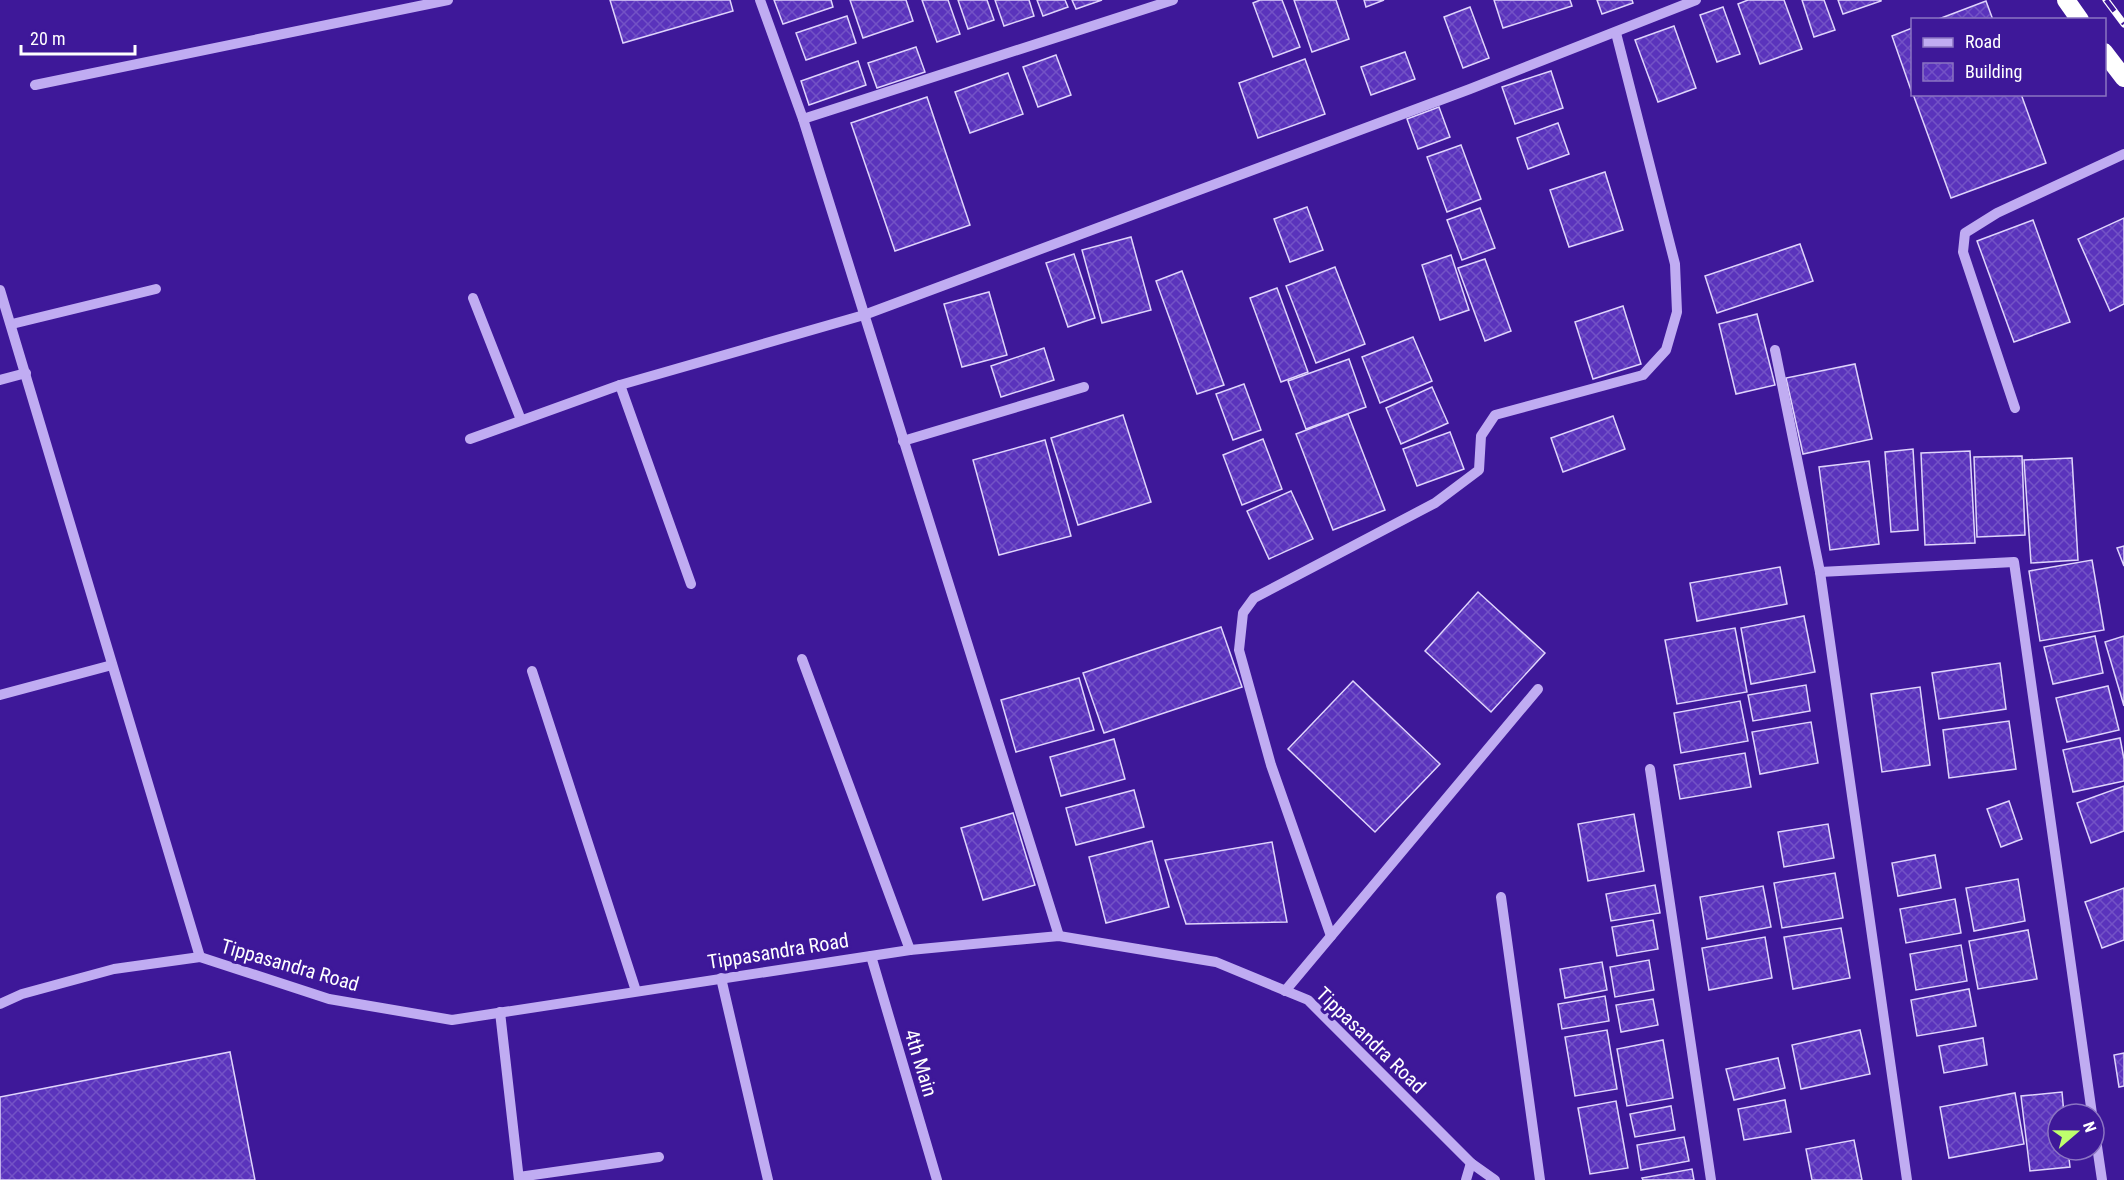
<svg xmlns="http://www.w3.org/2000/svg" width="2124" height="1180" viewBox="0 0 2124 1180" font-family="'Roboto Condensed',sans-serif">
<style>
.building{fill:url(#building-cross-hatch);stroke:#dfd4fc;stroke-width:1.5}
.lines{fill:none;stroke-linecap:round;stroke-linejoin:round}
.minor{stroke:#c0acf2;stroke-width:10}
.highway{stroke:#fff;stroke-width:18}
.rail-casing{stroke:#fff;stroke-width:7}
.rail{stroke:#3e1899;stroke-width:4.5;stroke-dasharray:14;stroke-linecap:butt}
.labels{text-anchor:middle;dominant-baseline:central;stroke-width:6;stroke-linejoin:round;paint-order:stroke}
.street-label{font-size:20px;fill:#fff;stroke:#3e1899}
</style>
<defs>
<pattern id="building-cross-hatch" width="8" height="8" patternUnits="userSpaceOnUse" patternTransform="scale(1.5)"><rect width="8" height="8" fill="#5a33bc"/><path d="M0 0l8 8M0 8l8-8" fill="none" stroke="#7352c6"/></pattern>
</defs>
<rect width="100%" height="100%" fill="#3e1899"/>
<!-- building -->
<g class="building">
<path d="M610 0H730L733 11 623 43Z"/>
<path d="M774 0H831L833 7 783 24Z"/>
<path d="M850 0H906L913 21 863 38Z"/>
<path d="M922 0H948L960 34 937 42Z"/>
<path d="M958 0H987L994 20 968 29Z"/>
<path d="M995 0H1029L1034 16 1004 26Z"/>
<path d="M1037 0H1065L1068 7 1043 16Z"/>
<path d="M1072 0H1102L1076 9Z"/>
<path d="M1260 0H1282L1300 47 1273 57 1253 3Z"/>
<path d="M1294 0H1336L1349 39 1312 52Z"/>
<path d="M1364 0H1384L1366 7Z"/>
<path d="M1494 0H1570L1572 6 1503 28Z"/>
<path d="M1597 0H1632L1633 3 1602 14Z"/>
<path d="M1748 0H1784L1802 49 1760 64 1738 4Z"/>
<path d="M1802 0H1824L1835 30 1814 37Z"/>
<path d="M1838 0H1881V1L1843 14Z"/>
<path d="M1986 1 1993 20H1936Z"/>
<path d="M1470 7 1489 58 1463 68 1444 17Z"/>
<path d="M1723 7 1740 54 1717 62 1700 15Z"/>
<path d="M847 16 856 43 806 60 796 33Z"/>
<path d="M1674 26 1696 88 1658 102 1635 40Z"/>
<path d="M1912 28V93L1892 36Z"/>
<path d="M916 47 925 72 877 88 868 63Z"/>
<path d="M1405 52 1415 79 1371 95 1361 67Z"/>
<path d="M1056 55 1071 95 1038 107 1023 67Z"/>
<path d="M1305 59 1325 114 1258 138 1239 83Z"/>
<path d="M858 61 866 85 809 105 801 81Z"/>
<path d="M1551 71 1563 108 1515 124 1502 87Z"/>
<path d="M1008 73 1023 114 970 133 955 92Z"/>
<path d="M1913 94H2021L2046 163 1951 198Z"/>
<path d="M927 97 970 225 895 251 851 123Z"/>
<path d="M1439 107 1450 137 1418 149 1407 119Z"/>
<path d="M1558 123 1569 154 1528 169 1517 138Z"/>
<path d="M1461 145 1481 199 1447 212 1427 157Z"/>
<path d="M1605 172 1623 230 1569 247 1550 190Z"/>
<path d="M1307 207 1323 250 1290 262 1274 219Z"/>
<path d="M1480 208 1495 248 1462 260 1447 220Z"/>
<path d="M2124 218V304L2110 311 2078 239Z"/>
<path d="M2033 220 2070 322 2014 342 1977 241Z"/>
<path d="M1131 237 1151 310 1102 323 1082 250Z"/>
<path d="M1800 244 1813 281 1717 313 1705 276Z"/>
<path d="M1074 254 1095 318 1068 327 1046 263Z"/>
<path d="M1451 255 1469 310 1440 320 1422 265Z"/>
<path d="M1485 259 1511 331 1485 341 1458 268Z"/>
<path d="M1335 267 1365 344 1316 363 1286 286Z"/>
<path d="M1182 271 1224 385 1197 394 1156 281Z"/>
<path d="M1277 288 1308 372 1281 382 1250 298Z"/>
<path d="M989 292 1007 355 962 367 944 304Z"/>
<path d="M1623 306 1641 364 1593 379 1575 322Z"/>
<path d="M1757 314 1775 385 1736 394 1719 324Z"/>
<path d="M1413 337 1432 381 1380 403 1362 357Z"/>
<path d="M1044 348 1054 380 1001 397 991 366Z"/>
<path d="M1349 359 1366 407 1306 429 1288 381Z"/>
<path d="M1855 364 1872 439 1803 454 1786 378Z"/>
<path d="M1244 384 1261 430 1233 440 1216 394Z"/>
<path d="M1432 387 1448 423 1401 444 1386 408Z"/>
<path d="M1348 414 1385 510 1333 530 1296 434Z"/>
<path d="M1123 415 1151 502 1078 525 1051 438Z"/>
<path d="M1613 416 1625 449 1563 472 1551 438Z"/>
<path d="M1450 432 1464 469 1417 486 1403 449Z"/>
<path d="M1263 439 1282 489 1242 505 1223 455Z"/>
<path d="M1045 440 1071 536 999 555 973 460Z"/>
<path d="M1913 449 1918 530 1891 532 1885 452Z"/>
<path d="M1970 451 1975 543 1925 545 1921 453Z"/>
<path d="M2022 456 2025 535 1977 537 1974 457Z"/>
<path d="M2072 458 2078 560 2031 563 2024 460Z"/>
<path d="M1869 461 1879 544 1830 550 1819 467Z"/>
<path d="M1291 491 1313 539 1269 559 1247 511Z"/>
<path d="M2124 546V566L2117 548Z"/>
<path d="M2092 560 2104 630 2040 641 2029 571Z"/>
<path d="M1780 567 1787 604 1697 621 1690 583Z"/>
<path d="M1478 592 1545 653 1491 712 1425 651Z"/>
<path d="M1804 616 1815 672 1751 684 1741 628Z"/>
<path d="M1221 627 1242 687 1104 733 1083 673Z"/>
<path d="M1735 628 1747 692 1677 704 1665 640Z"/>
<path d="M2095 636 2103 673 2053 684 2044 647Z"/>
<path d="M2124 636V706L2105 642Z"/>
<path d="M2000 663 2006 709 1939 719 1932 673Z"/>
<path d="M1079 678 1094 730 1016 752 1001 700Z"/>
<path d="M1353 681 1440 764 1375 832 1288 749Z"/>
<path d="M1806 685 1810 711 1753 721 1748 695Z"/>
<path d="M2108 686 2119 730 2067 742 2056 698Z"/>
<path d="M1920 687 1930 765 1882 772 1871 694Z"/>
<path d="M1740 701 1748 741 1681 753 1674 713Z"/>
<path d="M2009 721 2016 769 1949 778 1943 730Z"/>
<path d="M1811 722 1818 763 1760 774 1752 732Z"/>
<path d="M2120 738 2124 759V781L2073 792 2063 750Z"/>
<path d="M1114 739 1125 779 1061 796 1050 757Z"/>
<path d="M1745 753 1751 787 1680 799 1674 765Z"/>
<path d="M2124 786V831L2091 843 2077 803Z"/>
<path d="M1134 790 1144 827 1076 845 1066 808Z"/>
<path d="M2009 801 2022 839 2001 847 1987 809Z"/>
<path d="M1013 813 1035 885 983 900 961 828Z"/>
<path d="M1634 814 1644 871 1588 881 1578 824Z"/>
<path d="M1828 824 1834 858 1784 867 1778 832Z"/>
<path d="M1152 841 1169 907 1106 923 1089 857Z"/>
<path d="M1272 842 1287 922 1186 924 1165 860Z"/>
<path d="M1935 855 1941 888 1898 896 1892 863Z"/>
<path d="M1835 873 1843 918 1782 928 1774 883Z"/>
<path d="M2018 879 2025 921 1974 931 1966 888Z"/>
<path d="M1655 885 1660 913 1611 921 1606 894Z"/>
<path d="M1763 886 1771 927 1707 939 1700 897Z"/>
<path d="M2124 888V940L2102 948 2085 902Z"/>
<path d="M1955 899 1961 933 1906 943 1900 909Z"/>
<path d="M1653 920 1658 949 1617 956 1612 927Z"/>
<path d="M1841 928 1850 978 1793 989 1784 937Z"/>
<path d="M2028 930 2037 979 1978 989 1969 941Z"/>
<path d="M1765 937 1772 978 1709 990 1702 948Z"/>
<path d="M1961 945 1967 981 1916 990 1910 954Z"/>
<path d="M1649 960 1654 990 1615 997 1610 967Z"/>
<path d="M1602 962 1607 990 1565 998 1560 969Z"/>
<path d="M1969 989 1976 1026 1917 1036 1911 1000Z"/>
<path d="M1605 996 1609 1021 1562 1029 1558 1004Z"/>
<path d="M1653 999 1658 1025 1621 1032 1616 1005Z"/>
<path d="M1607 1030 1617 1089 1575 1096 1565 1037Z"/>
<path d="M1860 1030 1870 1074 1801 1089 1792 1045Z"/>
<path d="M1983 1038 1987 1065 1944 1073 1939 1046Z"/>
<path d="M1663 1040 1673 1098 1627 1106 1617 1049Z"/>
<path d="M230 1052 255 1180H0V1097Z"/>
<path d="M2124 1053V1086L2119 1087 2114 1055Z"/>
<path d="M1778 1058 1785 1088 1734 1100 1726 1069Z"/>
<path d="M2062 1092 2064 1114H2058V1150H2068L2070 1167 2030 1171 2021 1096Z"/>
<path d="M2015 1093 2024 1144 1949 1158 1940 1107Z"/>
<path d="M1785 1100 1791 1132 1744 1140 1738 1109Z"/>
<path d="M1616 1101 1628 1168 1590 1174 1578 1108Z"/>
<path d="M1671 1106 1675 1130 1635 1137 1630 1114Z"/>
<path d="M1684 1137 1689 1161 1641 1170 1637 1145Z"/>
<path d="M1854 1140 1862 1180H1812L1806 1149Z"/>
<path d="M1692 1169 1694 1180H1643L1642 1178Z"/>
</g>
<g class="lines">
<!-- minor -->
<g class="minor">
<path d="M760 0 803 119 1059 936"/>
<path d="M35 85 448 0"/>
<path d="M803 119 1173 0"/>
<path d="M0 290 200 957"/>
<path d="M473 298 521 420"/>
<path d="M12 324 156 289"/>
<path d="M1775 350 1820 572 1907 1180"/>
<path d="M0 380 26 373"/>
<path d="M620 385 691 584"/>
<path d="M2015 408 1963 252 1965 233 1997 213 2124 154"/>
<path d="M470 439 620 385 864 315 1470 89 1696 0"/>
<path d="M903 441 1084 387"/>
<path d="M1820 572 2014 562 2092 1114"/>
<path d="M802 659 910 950"/>
<path d="M532 671 636 991"/>
<path d="M0 695 112 665"/>
<path d="M1650 769 1711 1180"/>
<path d="M1501 897 1540 1180"/>
<path d="M1331 936 1271 765 1239 650 1243 613 1254 598 1435 503 1479 470 1481 436 1495 415 1643 375 1666 350 1677 312 1675 264 1616 33"/>
<path d="M871 956 937 1180"/>
<path d="M721 978 768 1180"/>
<path d="M1285 991 1538 689"/>
<path d="M0 1004 22 994 114 969 200 957 329 999 452 1020 910 950 1059 936 1216 962 1308 1000 1471 1163 1495 1180"/>
<path d="M500 1012 519 1180"/>
<path d="M2094 1126 2102 1180"/>
<path d="M519 1177 659 1157"/>
<path d="M1466 1180 1471 1163"/>
</g>
<!-- highway -->
<g class="highway">
<path d="M2066 0 2080 20"/>
<path d="M2104 52 2124 78"/>
</g>
<!-- rail casing -->
<g class="rail-casing">
<path id="rail" d="M2106 0 2124 24"/>
</g>
<!-- rail -->
<use href="#rail" class="rail"/>
</g>
<g class="labels">
<!-- street labels -->
<g class="street-label">
<text transform="translate(778 951) rotate(-9)">Tippasandra Road</text>
<text transform="translate(290 965) rotate(16)">Tippasandra Road</text>
<text transform="translate(1371 1040) rotate(44)">Tippasandra Road</text>
<text transform="translate(921 1063) rotate(73)">4th Main</text>
</g>
</g>
<!-- legend -->
<rect x="1911" y="18" width="195" height="78" fill="#3e1899" stroke="#8b74c2" stroke-width="1.5"/>
<rect x="1923" y="38" width="30" height="9" fill="#c0acf2" stroke="#8b74c2" stroke-width="1.5"/>
<text x="1965" y="48" font-size="18" fill="#ffffff">Road</text>
<rect x="1923" y="63" width="30" height="18" fill="url(#building-cross-hatch)" stroke="#8b74c2" stroke-width="1.5"/>
<text x="1965" y="78" font-size="18" fill="#ffffff">Building</text>
<!-- north arrow -->
<g transform="translate(2076 1132) rotate(70)"><circle r="28" fill="#3e1899" stroke="#8b74c2" stroke-width="1.5"/>
<path d="M0-4.5L10 22L0 15L-10 22Z" fill="#beff6d"/>
<text y="-9" font-size="16" font-weight="bold" text-anchor="middle" fill="#ffffff">N</text>
</g>
<!-- scale -->
<path d="M21 45v9h114v-9" fill="none" stroke="#ffffff" stroke-width="3"/>
<text x="30" y="45" font-size="18" fill="#ffffff" stroke="#3e1899" stroke-width="4.5" paint-order="stroke">20 m</text>
</svg>
